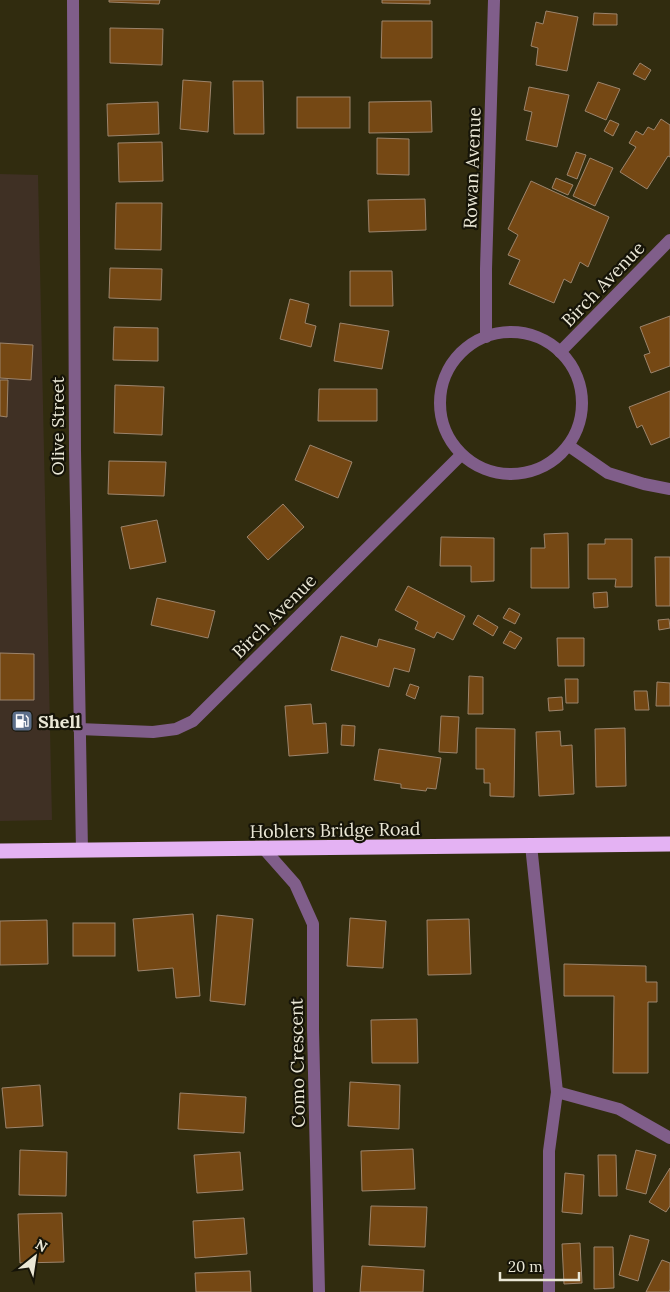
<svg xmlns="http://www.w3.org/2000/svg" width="670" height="1292" viewBox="0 0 670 1292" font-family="Lora,serif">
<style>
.commercial{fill:#3f3024}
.building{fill:#754814;stroke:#9c846c}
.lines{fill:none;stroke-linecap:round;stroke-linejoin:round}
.minor{stroke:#805e8a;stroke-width:12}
.highway{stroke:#e4b2f3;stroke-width:15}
.labels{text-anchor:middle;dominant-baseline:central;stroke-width:4.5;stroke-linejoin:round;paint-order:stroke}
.street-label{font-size:18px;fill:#eae7d6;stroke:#161408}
.poi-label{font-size:18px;font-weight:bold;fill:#eae7d6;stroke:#161408;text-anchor:start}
</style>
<rect width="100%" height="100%" fill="#312c0f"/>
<!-- commercial -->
<path class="commercial" d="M0 174 38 175 52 820 0 821Z"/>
<!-- building -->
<g class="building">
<path d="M109 0H160L159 4 109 2Z"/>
<path d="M382 0H430V4L382 3Z"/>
<path d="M546 11 578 17 567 71 536 65 538 48 531 46 536 22 543 24Z"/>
<path d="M594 13 617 14V25H593Z"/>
<path d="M382 21H432V58H381Z"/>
<path d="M110 28 163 29 162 65 110 63Z"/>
<path d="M640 63 651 70 645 80 633 74Z"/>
<path d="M183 80 211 82 208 132 180 129Z"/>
<path d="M233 81H263L264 134H234Z"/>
<path d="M598 82 620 89 606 120 585 111Z"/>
<path d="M529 87 569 95 557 147 526 140 532 112 524 110Z"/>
<rect x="297" y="97" width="53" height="31"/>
<path d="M431 101 432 132 369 133V102Z"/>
<path d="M158 102 159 134 108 136 107 104Z"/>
<path d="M661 119 670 125V157L668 156 647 189 620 172 636 147 629 143 636 131 643 135 648 127 654 130Z"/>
<path d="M610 120 619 124 613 136 604 131Z"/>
<path d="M377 138 409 139V175L377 174Z"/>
<path d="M162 142 163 181 119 182 118 143Z"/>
<path d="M576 152 586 155 577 179 567 175Z"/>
<path d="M590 158 613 168 595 206 573 196Z"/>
<path d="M556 178 573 185 568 195 552 188Z"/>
<path d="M531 181 609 217 588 267 580 262 571 283 564 279 554 303 509 284 520 260 508 255 518 235 508 229Z"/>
<path d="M425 199 426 230 369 232 368 200Z"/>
<path d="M116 203H162L161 250 115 249Z"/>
<path d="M110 268 162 269 161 300 109 298Z"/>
<path d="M350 271H392L393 306H350Z"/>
<path d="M290 299 309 304 305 323 316 326 311 347 280 339Z"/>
<path d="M670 316V366L651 373 644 355 650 353 640 327Z"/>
<path d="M340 323 389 331 382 369 334 361Z"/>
<path d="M114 327 158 328V361L113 360Z"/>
<path d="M0 343 33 345 31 380 0 378Z"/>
<path d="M0 380H8L7 417 0 416Z"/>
<path d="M115 385 164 387 162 435 114 433Z"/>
<path d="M319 389H377V421H318Z"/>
<path d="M670 391V437L651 445 642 425 637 428 629 407Z"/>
<path d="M310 445 352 462 338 498 295 480Z"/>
<path d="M109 461 166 462 164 496 108 494Z"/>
<path d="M283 504 304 527 268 560 247 537Z"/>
<path d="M157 520 166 562 130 569 121 527Z"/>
<path d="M568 533 569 588H531V548H545L544 534Z"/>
<path d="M441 537 494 538V581L471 582V566H440Z"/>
<path d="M605 539H632V587H615L616 579H588V544H605Z"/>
<path d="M655 557H670V606H656Z"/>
<path d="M408 586 465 616 453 640 437 632 434 638 415 629 418 622 395 610Z"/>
<path d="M607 592 608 607 594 608 593 593Z"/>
<path d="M157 598 215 611 208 638 151 625Z"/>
<path d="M509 608 520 614 515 624 503 618Z"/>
<path d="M478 615 498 627 493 636 473 624Z"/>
<path d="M669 619 670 628 659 630 658 620Z"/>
<path d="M510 631 522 638 515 649 503 643Z"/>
<path d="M341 636 377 647 379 639 415 649 409 672 394 668 389 687 331 670Z"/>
<path d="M557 638H584V666H558Z"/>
<path d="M0 653 34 654V700H0Z"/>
<path d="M469 676 483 677V714H468Z"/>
<path d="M565 679H578V703H566Z"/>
<path d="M657 682 670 683V706H656Z"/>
<path d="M410 684 419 687 415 699 406 695Z"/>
<path d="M634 691H647L649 710H635Z"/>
<path d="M562 697 563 710 549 711 548 698Z"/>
<path d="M311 704 313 724 326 723 328 753 289 756 285 706Z"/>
<path d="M441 716 459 717 457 753 439 752Z"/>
<path d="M342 725 355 726 354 746 341 745Z"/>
<path d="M476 728 515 729 514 797 490 796V783H484V769H476Z"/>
<path d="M625 728 626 786 596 787 595 729Z"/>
<path d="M560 731 561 746 572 745 574 794 539 796 536 732Z"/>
<path d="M379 749 441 758 436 789 427 788 426 791 401 788V784L374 780Z"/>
<path d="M193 914 200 996 176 998 173 968 138 971 133 919Z"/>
<path d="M217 915 253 919 245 1005 210 1001Z"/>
<path d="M350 918 386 921 383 968 347 966Z"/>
<path d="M469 919 471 974 428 975 427 920Z"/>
<path d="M47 920 48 964 0 965V921Z"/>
<rect x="73" y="923" width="42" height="33"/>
<path d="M564 964 646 966V982H657V1002H648V1073H613L614 996H564Z"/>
<path d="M417 1019 418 1063H372L371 1020Z"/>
<path d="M350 1082 400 1085 399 1129 348 1126Z"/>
<path d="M40 1085 43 1126 6 1128 2 1088Z"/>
<path d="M180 1093 246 1097 244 1133 178 1129Z"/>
<path d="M413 1149 415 1189 362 1191 361 1151Z"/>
<path d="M20 1150 67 1152 66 1196 19 1195Z"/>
<path d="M636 1150 656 1155 646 1194 626 1189Z"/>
<path d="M240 1152 243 1190 197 1193 194 1155Z"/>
<path d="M598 1155H616L617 1196H599Z"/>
<path d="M670 1168V1206L666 1212 649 1202Z"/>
<path d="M565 1173 584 1175 582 1214 562 1212Z"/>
<path d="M371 1206 427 1207 425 1247 369 1245Z"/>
<path d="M62 1213 64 1262 20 1263 18 1214Z"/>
<path d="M244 1218 247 1254 195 1258 193 1221Z"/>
<path d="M630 1235 649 1240 638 1281 619 1275Z"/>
<path d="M580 1243 582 1283 564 1284 562 1244Z"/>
<path d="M594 1247H613L614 1288 594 1289Z"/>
<path d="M662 1260 670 1263V1289L669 1292H646Z"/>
<path d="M362 1266 424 1270 423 1292H360Z"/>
<path d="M250 1271 251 1292H196L195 1273Z"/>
</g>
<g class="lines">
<!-- minor -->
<g class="minor">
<path d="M73 0 75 451 82 851"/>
<circle cx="511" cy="403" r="71"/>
<path d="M486 337V269L494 0"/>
<path d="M560 352 670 240"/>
<path d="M569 446 608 473 644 484 670 489"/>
<path d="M79 729 153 732 176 729 193 721 461 455"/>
<path d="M531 845 557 1092 549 1151V1292"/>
<path d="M264 849 295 884 313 924V1029L319 1292"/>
<path d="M557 1092 619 1109 670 1138"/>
</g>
<!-- highway -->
<path class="highway" d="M0 851 670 844"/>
</g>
<!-- icons -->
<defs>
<g id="fuel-square" transform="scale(1.125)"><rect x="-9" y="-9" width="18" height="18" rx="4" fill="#5c6f8a" stroke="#161408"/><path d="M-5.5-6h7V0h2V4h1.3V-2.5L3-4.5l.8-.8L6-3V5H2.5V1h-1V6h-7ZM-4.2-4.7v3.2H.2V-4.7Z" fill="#fff"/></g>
</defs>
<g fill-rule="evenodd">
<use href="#fuel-square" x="22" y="721"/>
</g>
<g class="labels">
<!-- street labels -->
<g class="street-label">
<text transform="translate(472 168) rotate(-88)">Rowan Avenue</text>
<text transform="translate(603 284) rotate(-46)">Birch Avenue</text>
<text transform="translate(57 426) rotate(-90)">Olive Street</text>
<text transform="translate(274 616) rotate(-45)">Birch Avenue</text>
<text transform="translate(335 830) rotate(-1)">Hoblers Bridge Road</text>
<text transform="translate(297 1063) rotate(-91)">Como Crescent</text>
</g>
<!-- poi labels -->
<g class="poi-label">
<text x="38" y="721">Shell</text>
</g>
</g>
<!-- north arrow -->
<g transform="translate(35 1257) rotate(30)" stroke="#161408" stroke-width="4" paint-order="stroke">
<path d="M0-4L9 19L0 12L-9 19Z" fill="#eae7d6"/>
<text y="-8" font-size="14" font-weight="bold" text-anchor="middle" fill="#eae7d6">N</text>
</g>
<!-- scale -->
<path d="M500 1272v8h79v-8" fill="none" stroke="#eae7d6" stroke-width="2.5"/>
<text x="508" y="1272" font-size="15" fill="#eae7d6" stroke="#161408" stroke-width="4" paint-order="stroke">20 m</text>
</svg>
